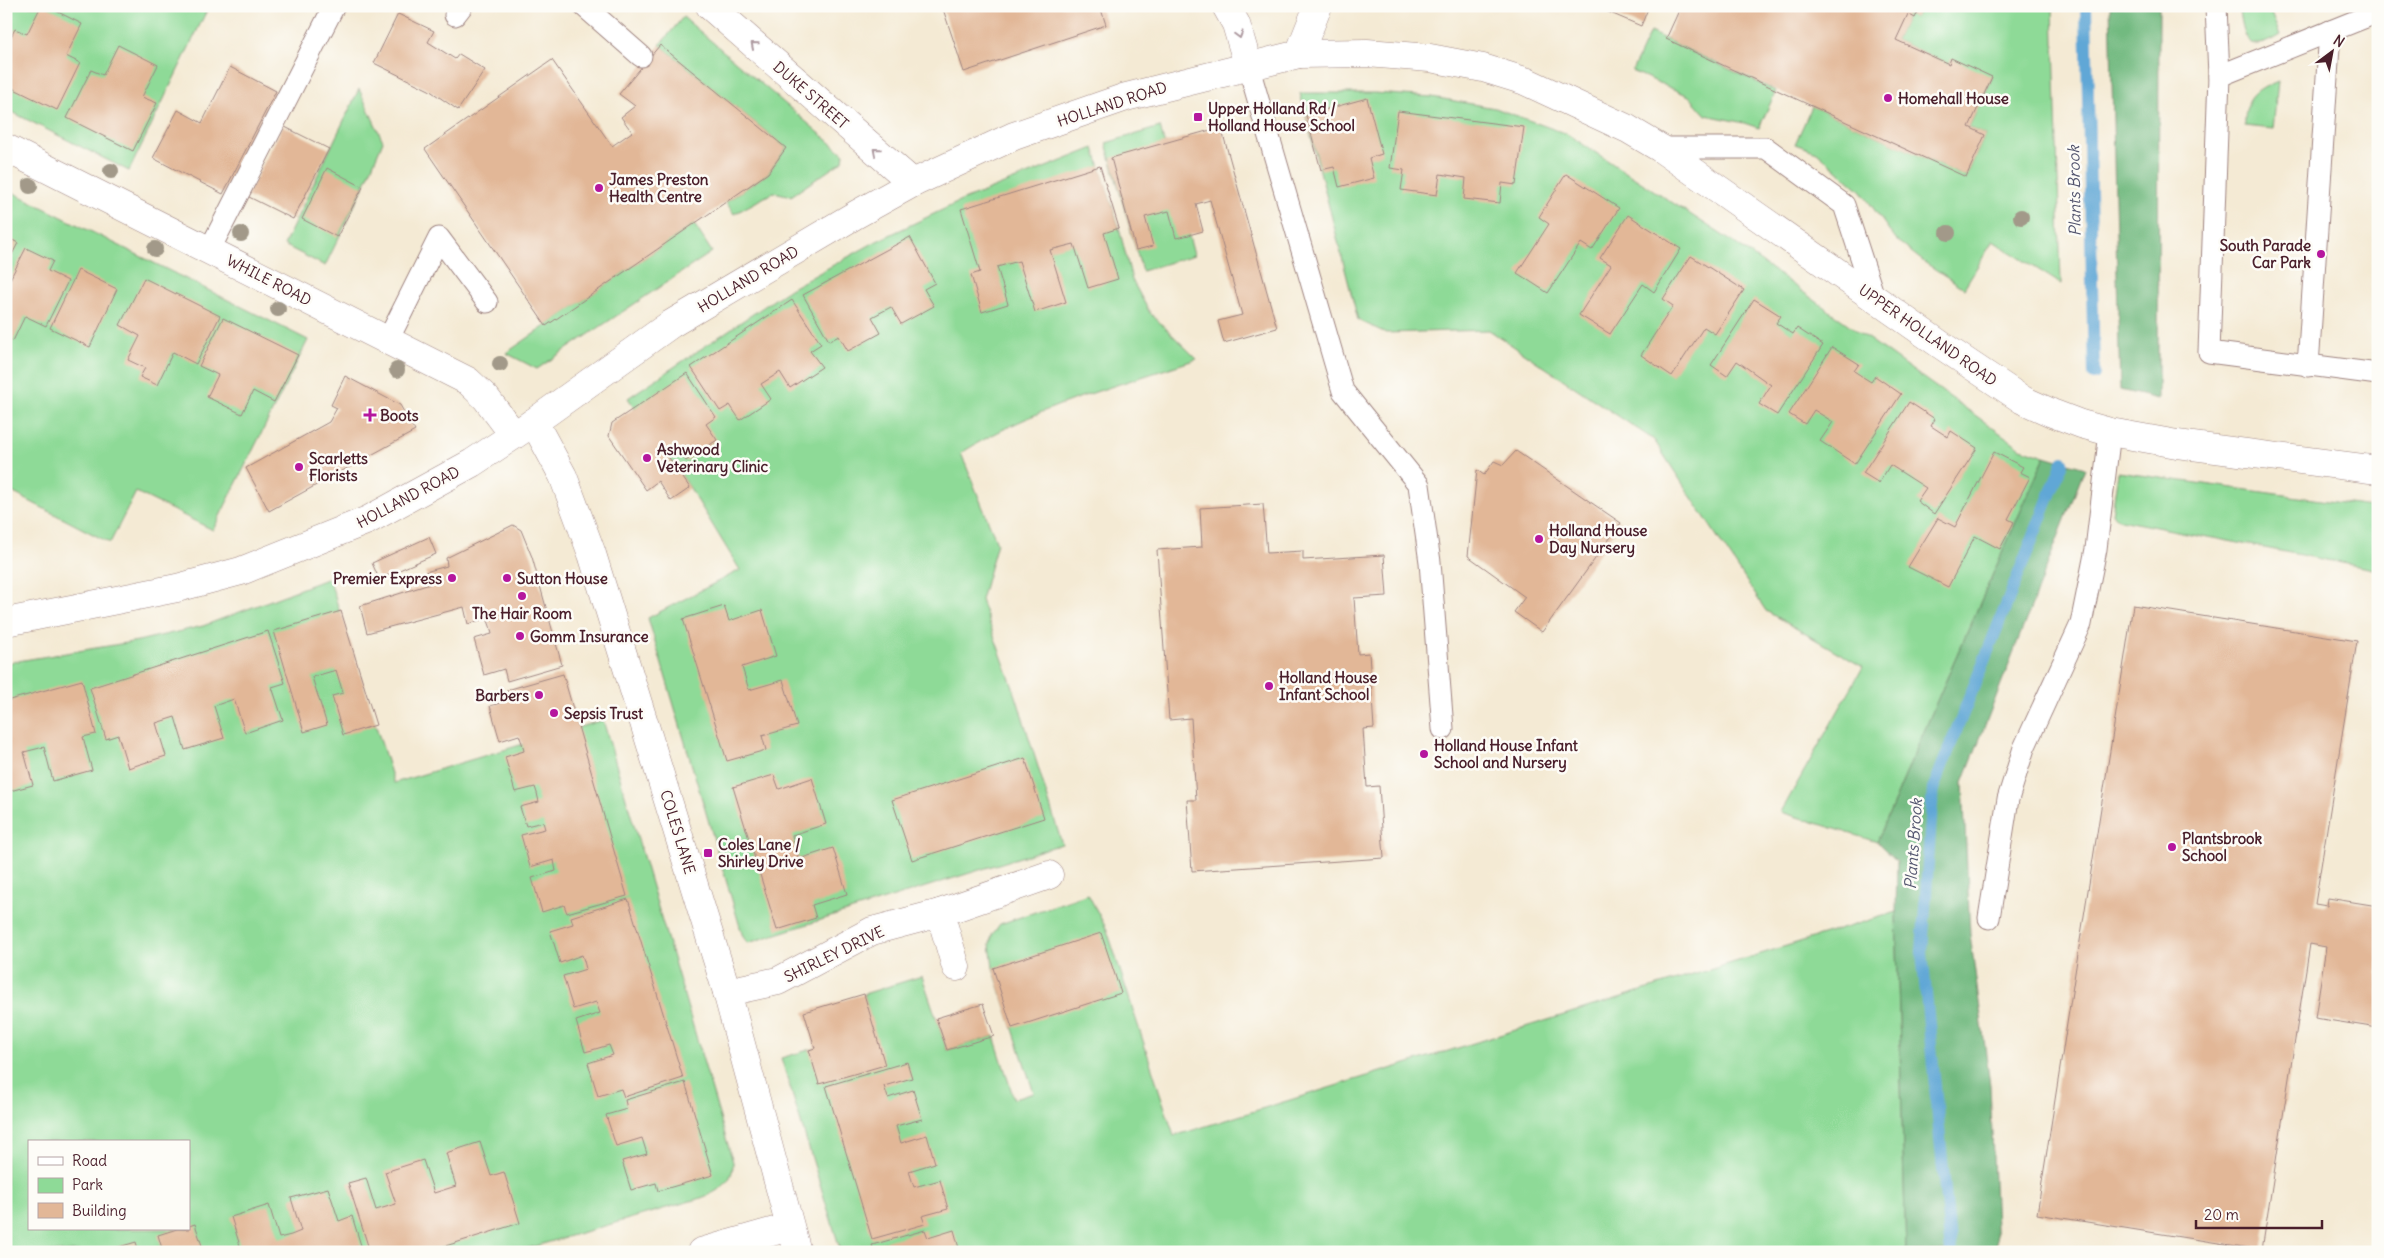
<svg xmlns="http://www.w3.org/2000/svg" width="2384" height="1258" viewBox="0 0 2384 1258" font-family="Delius,sans-serif">
<style>
.green{fill:#8eda97;stroke:#6c7c61;fill-rule:evenodd}
.forest{fill:#72ba80;stroke:#5e6c56}
.lines{fill:none;stroke-linecap:round;stroke-linejoin:round}
.stream{stroke:#60a7d6;stroke-width:12}
.building{fill:#e2b797}
.service-casing{stroke:#9f8480;stroke-width:23}
.minor-casing{stroke:#9f8480;stroke-width:29}
.tertiary-casing{stroke:#9f8480;stroke-width:29}
.service{stroke:#fff;stroke-width:21}
.minor{stroke:#fff;stroke-width:28}
.tertiary{stroke:#fff;stroke-width:28}
.tree{fill:#a29989}
.oneway{stroke:#ae9aa0}
.poi-dot{fill:#b5179e;stroke:#fdfcf7;stroke-width:2}
.labels{text-anchor:middle;dominant-baseline:central;stroke-width:5;stroke-linejoin:round;paint-order:stroke}
.street-label{font-size:15px;fill:#4a1f2b;stroke:#fdfcf7}
.poi-label{font-size:15px;font-weight:bold;fill:#4a1f2b;stroke:#fdfcf7;text-anchor:start}
.water-label{font-size:16px;font-style:italic;fill:#53556f;stroke:#fdfcf7}
</style>
<rect width="100%" height="100%" fill="#fdfcf7"/>
<filter id="ink" filterUnits="userSpaceOnUse"><feTurbulence type="fractalNoise" baseFrequency=".02" numOctaves="2"/><feDisplacementMap in="SourceGraphic" scale="10" xChannelSelector="R" yChannelSelector="G"/><feConvolveMatrix kernelMatrix="1 2 1 2 8 2 1 2 1" color-interpolation-filters="sRGB"/></filter>
<filter id="wash" filterUnits="userSpaceOnUse"><feTurbulence type="fractalNoise" baseFrequency=".0096" numOctaves="4" result="noise"/><feDisplacementMap in="SourceGraphic" scale="20" xChannelSelector="R" yChannelSelector="G"/><feGaussianBlur stdDeviation="1.12" result="paint"/><feColorMatrix in="noise" values="0 0 0 0 0 0 0 0 0 0 0 0 0 0 0 0 0 1.4 0 .05"/><feComposite in="paint" operator="in"/></filter>
<g filter="url(#wash)">
<rect width="100%" height="100%" fill="#f4ead4"/>
<!-- green -->
<g class="green">
<path d="M6 6H209L129 171 6 109Z"/>
<path d="M1921 6H2053L2061 284 1993 241 1964 288 1924 262 1896 240 1861 191 1817 152 1795 144 1812 106 1966 177 1985 135 1969 127 1992 78 1951 59 1949 64 1896 40 1908 14 1915 18Z"/>
<path d="M2238 6H2268L2280 35C2245 57 2243 36 2238 6Z"/>
<path d="M683 17 844 154 843 161 791 196 774 192 734 214 726 202 768 173 786 148 660 45Z"/>
<path d="M1650 32 1776 91 1759 128 1744 123 1706 115 1689 96 1632 71Z"/>
<path d="M2278 81 2273 129 2245 126C2244 99 2254 91 2278 81Z"/>
<path d="M359 89 383 141 364 186 325 266 284 245Z"/>
<path d="M1300 93H1374L1432 97 1495 108 1567 134 1736 244 2021 448 2045 456 1940 694 1877 842 1781 812 1863 667 1766 611 1654 440 1489 330 1386 333 1358 320Z"/>
<path d="M1160 127 1194 255 1142 271 1106 143Z"/>
<path d="M1094 148 1119 228 1132 280 1150 313 1197 359C1116 386 1034 407 961 453L997 543 981 600 1016 696 1062 844 748 943 743 937 648 618 740 570 690 488 628 398 790 289 877 241 961 201Z"/>
<path d="M6 189 308 340 213 530 136 492 110 543 6 489Z"/>
<path d="M694 224 712 252 537 369 506 353Z"/>
<path d="M2118 472 2378 508V570L2120 520 2112 514Z"/>
<path d="M329 578 394 783 603 720 733 1162C734 1182 718 1192 701 1198L515 1252H6V663L138 641 203 626ZM29 1142H189V1229H29Z"/>
<path d="M1088 894 1107 930 1174 1136 1896 912 1906 1252H841L781 1058 874 1031 864 994 922 976 947 1050 994 1036 1014 1099 1034 1093 993 968 990 944 992 935 1000 924Z"/>
</g>
<!-- forest -->
<g class="forest">
<path d="M2110 6H2159L2158 399 2120 390Z"/>
<path d="M2045 456 2085 468 1963 782 1970 934 1990 1085 1997 1252H1906L1896 912 1897 861 1877 842 1940 694Z"/>
</g>
<g class="lines">
<!-- stream -->
<g class="stream">
<path d="M2086 6 2094 374"/>
<path d="M1951 1252 1922 952 1933 789 2063 462"/>
</g>
</g>
<g id="blocks">
<!-- building -->
<g class="building">
<path d="M41 6H46L82 24 66 56 80 63 57 110 6 85V46L15 29 27 34Z"/>
<path d="M942 6H1100L1106 25 964 72Z"/>
<path d="M1594 6H1649L1641 26Z"/>
<path d="M1681 6H1811L1815 8 1816 6H1921L1915 18 1908 14 1896 40 1949 64 1951 58 1992 77 1969 127 1985 135 1966 177 1666 39Z"/>
<path d="M398 14 434 31 428 42 455 59 459 54 485 70 458 110 429 90 374 63Z"/>
<path d="M118 45 158 65 142 97 157 103 133 151 67 118 91 70 103 75Z"/>
<path d="M660 45 786 148 768 173 546 326 425 149 552 60 612 146 632 132 621 117 635 106 619 94Z"/>
<path d="M230 67 276 91 223 194 153 158 178 110 202 123Z"/>
<path d="M1367 98 1382 154 1369 158 1374 178 1339 187 1334 167 1321 170 1306 115Z"/>
<path d="M1398 111 1524 127 1516 185 1502 183 1500 203 1464 199 1466 178 1440 174 1437 195 1401 190 1404 170 1390 168Z"/>
<path d="M283 126 329 149 293 219 247 196Z"/>
<path d="M1221 127 1277 328 1224 343 1218 321 1242 315 1210 200 1196 204 1203 231 1189 235 1176 238 1169 211 1145 217 1153 246 1136 250 1111 158Z"/>
<path d="M1100 166 1119 228 1104 233 1118 279 1088 288 1074 244 1050 250 1066 302 1035 312 1019 261 997 267 1008 304 982 312 971 275 980 272 961 209Z"/>
<path d="M327 168 363 187 337 237 302 219Z"/>
<path d="M1566 174 1619 208 1592 250 1581 243 1548 293 1517 273 1549 224 1539 217Z"/>
<path d="M1628 215 1681 249 1654 292 1643 284 1610 334 1579 315 1611 265 1600 258Z"/>
<path d="M6 233 9 234 7 237 18 243 6 266Z"/>
<path d="M910 237 935 283 924 289 934 306 901 324 891 307 872 317 881 333 848 351 839 336 829 341 803 295Z"/>
<path d="M26 248 53 261 48 271 68 281 46 326 25 316 13 341 6 338V287Z"/>
<path d="M1691 256 1744 290 1715 334 1704 327 1672 376 1641 355 1673 306 1663 299Z"/>
<path d="M78 270 117 289 90 347 50 328Z"/>
<path d="M144 278 220 316 196 364 173 352 157 385 140 377 145 368 128 360 140 336 120 325Z"/>
<path d="M1754 299 1781 316 1776 323 1793 334 1797 328 1823 345 1777 415 1759 404 1771 385 1737 361 1727 376 1711 365Z"/>
<path d="M792 300 821 344 810 351 822 367 790 388 780 372 761 384 771 399 740 420 730 405 720 411 691 367Z"/>
<path d="M223 318 298 355 274 402 253 391 242 414 207 397 218 375 199 366Z"/>
<path d="M1832 347 1859 364 1854 371 1863 377 1871 382 1875 376 1901 394 1855 464 1820 441 1833 422 1814 410 1805 424 1789 414Z"/>
<path d="M687 373 716 417 706 424 717 440 686 461 675 445 665 452 690 488 671 501 658 481 646 490 609 436 612 423Z"/>
<path d="M345 376 400 405 415 431 269 511 246 468 329 422 337 408 331 405Z"/>
<path d="M1909 402 1935 419 1931 426 1948 437 1951 431 1977 448 1934 514 1917 501 1926 488 1890 465 1879 483 1863 473Z"/>
<path d="M1516 451 1621 523 1542 632 1514 612 1525 597 1468 556 1477 470 1484 475 1494 461 1503 465Z"/>
<path d="M1994 452 2023 467 2020 472 2030 477 2008 519 2014 522 2000 549 1975 536 1948 587 1908 567 1938 518 1955 527Z"/>
<path d="M1263 504 1267 553 1303 551V560L1384 555 1387 596 1354 598 1358 654 1369 653 1374 728 1363 729 1367 787 1379 786 1384 858 1192 871 1187 800H1196L1191 718 1169 720 1157 550 1202 547 1200 508Z"/>
<path d="M513 525 521 530 532 557 562 665 507 681 504 669 484 675 474 639 492 634 490 626 487 618 468 624 464 607 367 633 360 606 430 584 425 572 447 566 446 558Z"/>
<path d="M429 537 436 554 379 579 372 563Z"/>
<path d="M2133 605 2357 641 2315 904 2327 906 2328 898 2378 906V1028L2315 1018 2326 947 2310 944 2262 1250 2037 1214Z"/>
<path d="M724 606 729 621 762 610 776 656 742 667 749 690 783 680 797 726 762 736 766 750 727 761 683 619Z"/>
<path d="M341 611 376 725 343 735 332 696 343 693 336 670 312 677 327 725 304 732 274 631Z"/>
<path d="M268 631 285 683 272 687 283 720 245 733 234 699 214 706 224 738 185 750 175 717 156 723 166 756 128 768 118 735 106 739 90 688Z"/>
<path d="M563 674 627 896 567 913 564 905 542 912 532 878 556 871 555 866 554 860 530 867 521 835 545 829 543 822 526 826 520 807 539 802 537 793 535 787 515 792 505 757 524 751 522 743 519 735 500 741 490 706 510 700 507 690Z"/>
<path d="M82 680 96 734 83 737 92 770 53 781 44 747 24 752 33 785 6 792V701Z"/>
<path d="M1025 758 1044 818 912 860 892 800Z"/>
<path d="M774 775 779 789 812 778 826 824 792 835 795 847 799 859 833 848 847 894 812 905 816 918 777 930 733 787Z"/>
<path d="M628 899 683 1078 624 1097 621 1089 598 1096 588 1063 613 1055 609 1045 585 1052 576 1021 600 1013 596 1002 573 1009 563 976 586 969 584 961 582 955 560 963 550 931 573 924 571 917Z"/>
<path d="M1101 933 1121 993 1012 1028 993 968Z"/>
<path d="M864 994 885 1065 819 1084 809 1050 815 1048 804 1012Z"/>
<path d="M983 1004 994 1036 947 1050 936 1018Z"/>
<path d="M907 1062 912 1078 884 1086 888 1098 913 1090 922 1119 896 1126 901 1143 927 1135 935 1163 909 1171 914 1187 940 1180 948 1209 922 1216 925 1224 872 1239 826 1086Z"/>
<path d="M685 1082 713 1175 658 1191 656 1183 631 1190 622 1161 647 1154 642 1138 616 1146 606 1115 627 1109 625 1100Z"/>
<path d="M480 1142 491 1176 504 1172 520 1223 426 1252H370L348 1183 366 1178 376 1210 396 1204 385 1172 423 1160 434 1193 456 1186 446 1153Z"/>
<path d="M328 1188 339 1221 352 1216 363 1252H235L241 1249 231 1217 269 1205 279 1238 291 1235 301 1231 291 1198Z"/>
<path d="M195 1224 204 1252H163L158 1235 177 1229H189V1226Z"/>
<path d="M925 1230 928 1238 954 1230 960 1252H874L872 1245Z"/>
<path d="M136 1242 139 1252H105V1251Z"/>
</g>
</g>
</g>
<g filter="url(#ink)">
<use href="#blocks" fill-opacity="0" stroke="#9f8480" stroke-width="1"/>
<g class="lines">
<!-- service casing -->
<g class="service-casing">
<g id="service">
<path d="M584 6 641 56"/>
<path d="M2216 6 2219 76 2209 352 2378 374"/>
<path d="M455 15 462 6"/>
<path d="M1248 65 1343 391 1419 485 1430 562 1443 729"/>
<path d="M2219 76 2378 12"/>
<path d="M1660 148H1766L1844 205 1874 297"/>
<path d="M210 249 334 6"/>
<path d="M388 340 439 238 487 302"/>
<path d="M2308 366 2330 31"/>
<path d="M1989 918 2008 799 2024 748 2081 624 2096 549 2110 432"/>
</g>
</g>
<!-- minor casing -->
<g class="minor-casing">
<g id="minor">
<path d="M710 6 913 183"/>
<path d="M1226 6 1236 24 1248 65"/>
<path d="M1299 54 1318 6"/>
<path d="M6 148 468 381 486 398 514 435"/>
<path d="M534 422 563 476 592 554 727 992 797 1252"/>
<path d="M940 913 956 967"/>
<path d="M727 992 778 981 872 931 940 913 1049 875"/>
<path d="M701 1252 789 1227"/>
</g>
</g>
<!-- tertiary casing -->
<g class="tertiary-casing">
<path id="tertiary" d="M6 622 177 588 241 571 368 520 472 463 534 422 671 324 857 214 913 183 1014 136 1126 97 1299 54 1367 53 1430 58 1483 68 1525 81 1628 129 1660 148 1941 345 2023 400 2052 413 2081 424 2110 432 2177 444 2378 470"/>
</g>
<!-- service -->
<use href="#service" class="service"/>
<!-- minor -->
<use href="#minor" class="minor"/>
<!-- tertiary -->
<use href="#tertiary" class="tertiary"/>
</g>
<!-- trees -->
<g class="tree">
<circle cx="111" cy="171" r="8"/>
<circle cx="30" cy="186" r="8"/>
<circle cx="2021" cy="217" r="8"/>
<circle cx="1948" cy="233" r="8"/>
<circle cx="241" cy="234" r="8"/>
<circle cx="155" cy="249" r="8"/>
<circle cx="278" cy="309" r="8"/>
<circle cx="500" cy="364" r="8"/>
<circle cx="397" cy="370" r="8"/>
</g>
<!-- one-way arrows -->
<defs><path id="oneway-chevron" d="M-2-3.5L2.5 0L-2 3.5" fill="none" stroke-width="1.6" stroke-linecap="round" stroke-linejoin="round" transform="scale(1.25)"/></defs>
<g class="oneway">
<use href="#oneway-chevron" transform="translate(1239 35) rotate(74)"/>
<use href="#oneway-chevron" transform="translate(754 45) rotate(-139)"/>
<use href="#oneway-chevron" transform="translate(876 151) rotate(-139)"/>
</g>
</g>
<!-- markers -->
<g class="poi-dot">
<circle cx="1888" cy="98" r="5"/>
<rect x="1193" y="112" width="10" height="10" rx="2.5"/>
<circle cx="599" cy="188" r="5"/>
<circle cx="2321" cy="254" r="5"/>
<path d="M367.5 407.5h5v5h5v5h-5v5h-5v-5h-5v-5h5z"/>
<circle cx="647" cy="458" r="5"/>
<circle cx="299" cy="467" r="5"/>
<circle cx="1539" cy="539" r="5"/>
<circle cx="452" cy="578" r="5"/>
<circle cx="507" cy="578" r="5"/>
<circle cx="522" cy="596" r="5"/>
<circle cx="520" cy="636" r="5"/>
<circle cx="1269" cy="686" r="5"/>
<circle cx="539" cy="695" r="5"/>
<circle cx="554" cy="713" r="5"/>
<circle cx="1424" cy="754" r="5"/>
<circle cx="2172" cy="847" r="5"/>
<rect x="703" y="848" width="10" height="10" rx="2.5"/>
</g>
<g class="labels">
<!-- street labels -->
<g class="street-label">
<text transform="translate(811 95) rotate(41)">DUKE STREET</text>
<text transform="translate(1112 104) rotate(-18)">HOLLAND ROAD</text>
<text transform="translate(748 279) rotate(-31)">HOLLAND ROAD</text>
<text transform="translate(269 280) rotate(27)">WHILE ROAD</text>
<text transform="translate(1928 335) rotate(35)">UPPER HOLLAND ROAD</text>
<text transform="translate(408 497) rotate(-28)">HOLLAND ROAD</text>
<text transform="translate(678 832) rotate(73)">COLES LANE</text>
<text transform="translate(834 954) rotate(-26)">SHIRLEY DRIVE</text>
</g>
<!-- poi labels -->
<g class="poi-label">
<text x="1898" y="98">Homehall House</text>
<text x="1208" y="108">Upper Holland Rd /<tspan x="1208" dy="17">Holland House School</tspan></text>
<text x="609" y="179">James Preston<tspan x="609" dy="17">Health Centre</tspan></text>
<text x="2311" y="245" text-anchor="end">South Parade<tspan x="2311" dy="17">Car Park</tspan></text>
<text x="380" y="415">Boots</text>
<text x="657" y="449">Ashwood<tspan x="657" dy="17">Veterinary Clinic</tspan></text>
<text x="309" y="458">Scarletts<tspan x="309" dy="17">Florists</tspan></text>
<text x="1549" y="530">Holland House<tspan x="1549" dy="17">Day Nursery</tspan></text>
<text x="442" y="578" text-anchor="end">Premier Express</text>
<text x="517" y="578">Sutton House</text>
<text x="522" y="613" text-anchor="middle">The Hair Room</text>
<text x="530" y="636">Gomm Insurance</text>
<text x="1279" y="677">Holland House<tspan x="1279" dy="17">Infant School</tspan></text>
<text x="529" y="695" text-anchor="end">Barbers</text>
<text x="564" y="713">Sepsis Trust</text>
<text x="1434" y="745">Holland House Infant<tspan x="1434" dy="17">School and Nursery</tspan></text>
<text x="2182" y="838">Plantsbrook<tspan x="2182" dy="17">School</tspan></text>
<text x="718" y="844">Coles Lane /<tspan x="718" dy="17">Shirley Drive</tspan></text>
</g>
<!-- water labels -->
<g class="water-label">
<text transform="translate(2074 191) rotate(-91)">Plants Brook</text>
<text transform="translate(1913 844) rotate(-86)">Plants Brook</text>
</g>
</g>
<!-- margin -->
<rect width="2384" height="1258" fill="none" stroke="#fdfcf7" stroke-width="25"/>
<!-- legend -->
<rect x="28" y="1140" width="162" height="90" fill="#fdfcf7" stroke="#b5a4a5"/>
<rect x="38" y="1157" width="25" height="8" fill="#ffffff" stroke="#b5a4a5"/>
<text x="72" y="1166" font-size="15" fill="#4a1f2b">Road</text>
<rect x="38" y="1178" width="25" height="15" fill="#8eda97" stroke="#b5a4a5"/>
<text x="72" y="1190" font-size="15" fill="#4a1f2b">Park</text>
<rect x="38" y="1203" width="25" height="15" fill="#e2b797" stroke="#b5a4a5"/>
<text x="72" y="1216" font-size="15" fill="#4a1f2b">Building</text>
<!-- north arrow -->
<g transform="translate(2332 52) rotate(32)" stroke="#fdfcf7" stroke-width="4" paint-order="stroke">
<path d="M0-4L9 19L0 12L-9 19Z" fill="#4a1f2b"/>
<text y="-8" font-size="14" font-weight="bold" text-anchor="middle" fill="#4a1f2b">N</text>
</g>
<!-- scale -->
<path d="M2196 1220v8h126v-8" fill="none" stroke="#4a1f2b" stroke-width="2.5"/>
<text x="2204" y="1220" font-size="15" fill="#4a1f2b" stroke="#fdfcf7" stroke-width="4" paint-order="stroke">20 m</text>
</svg>
